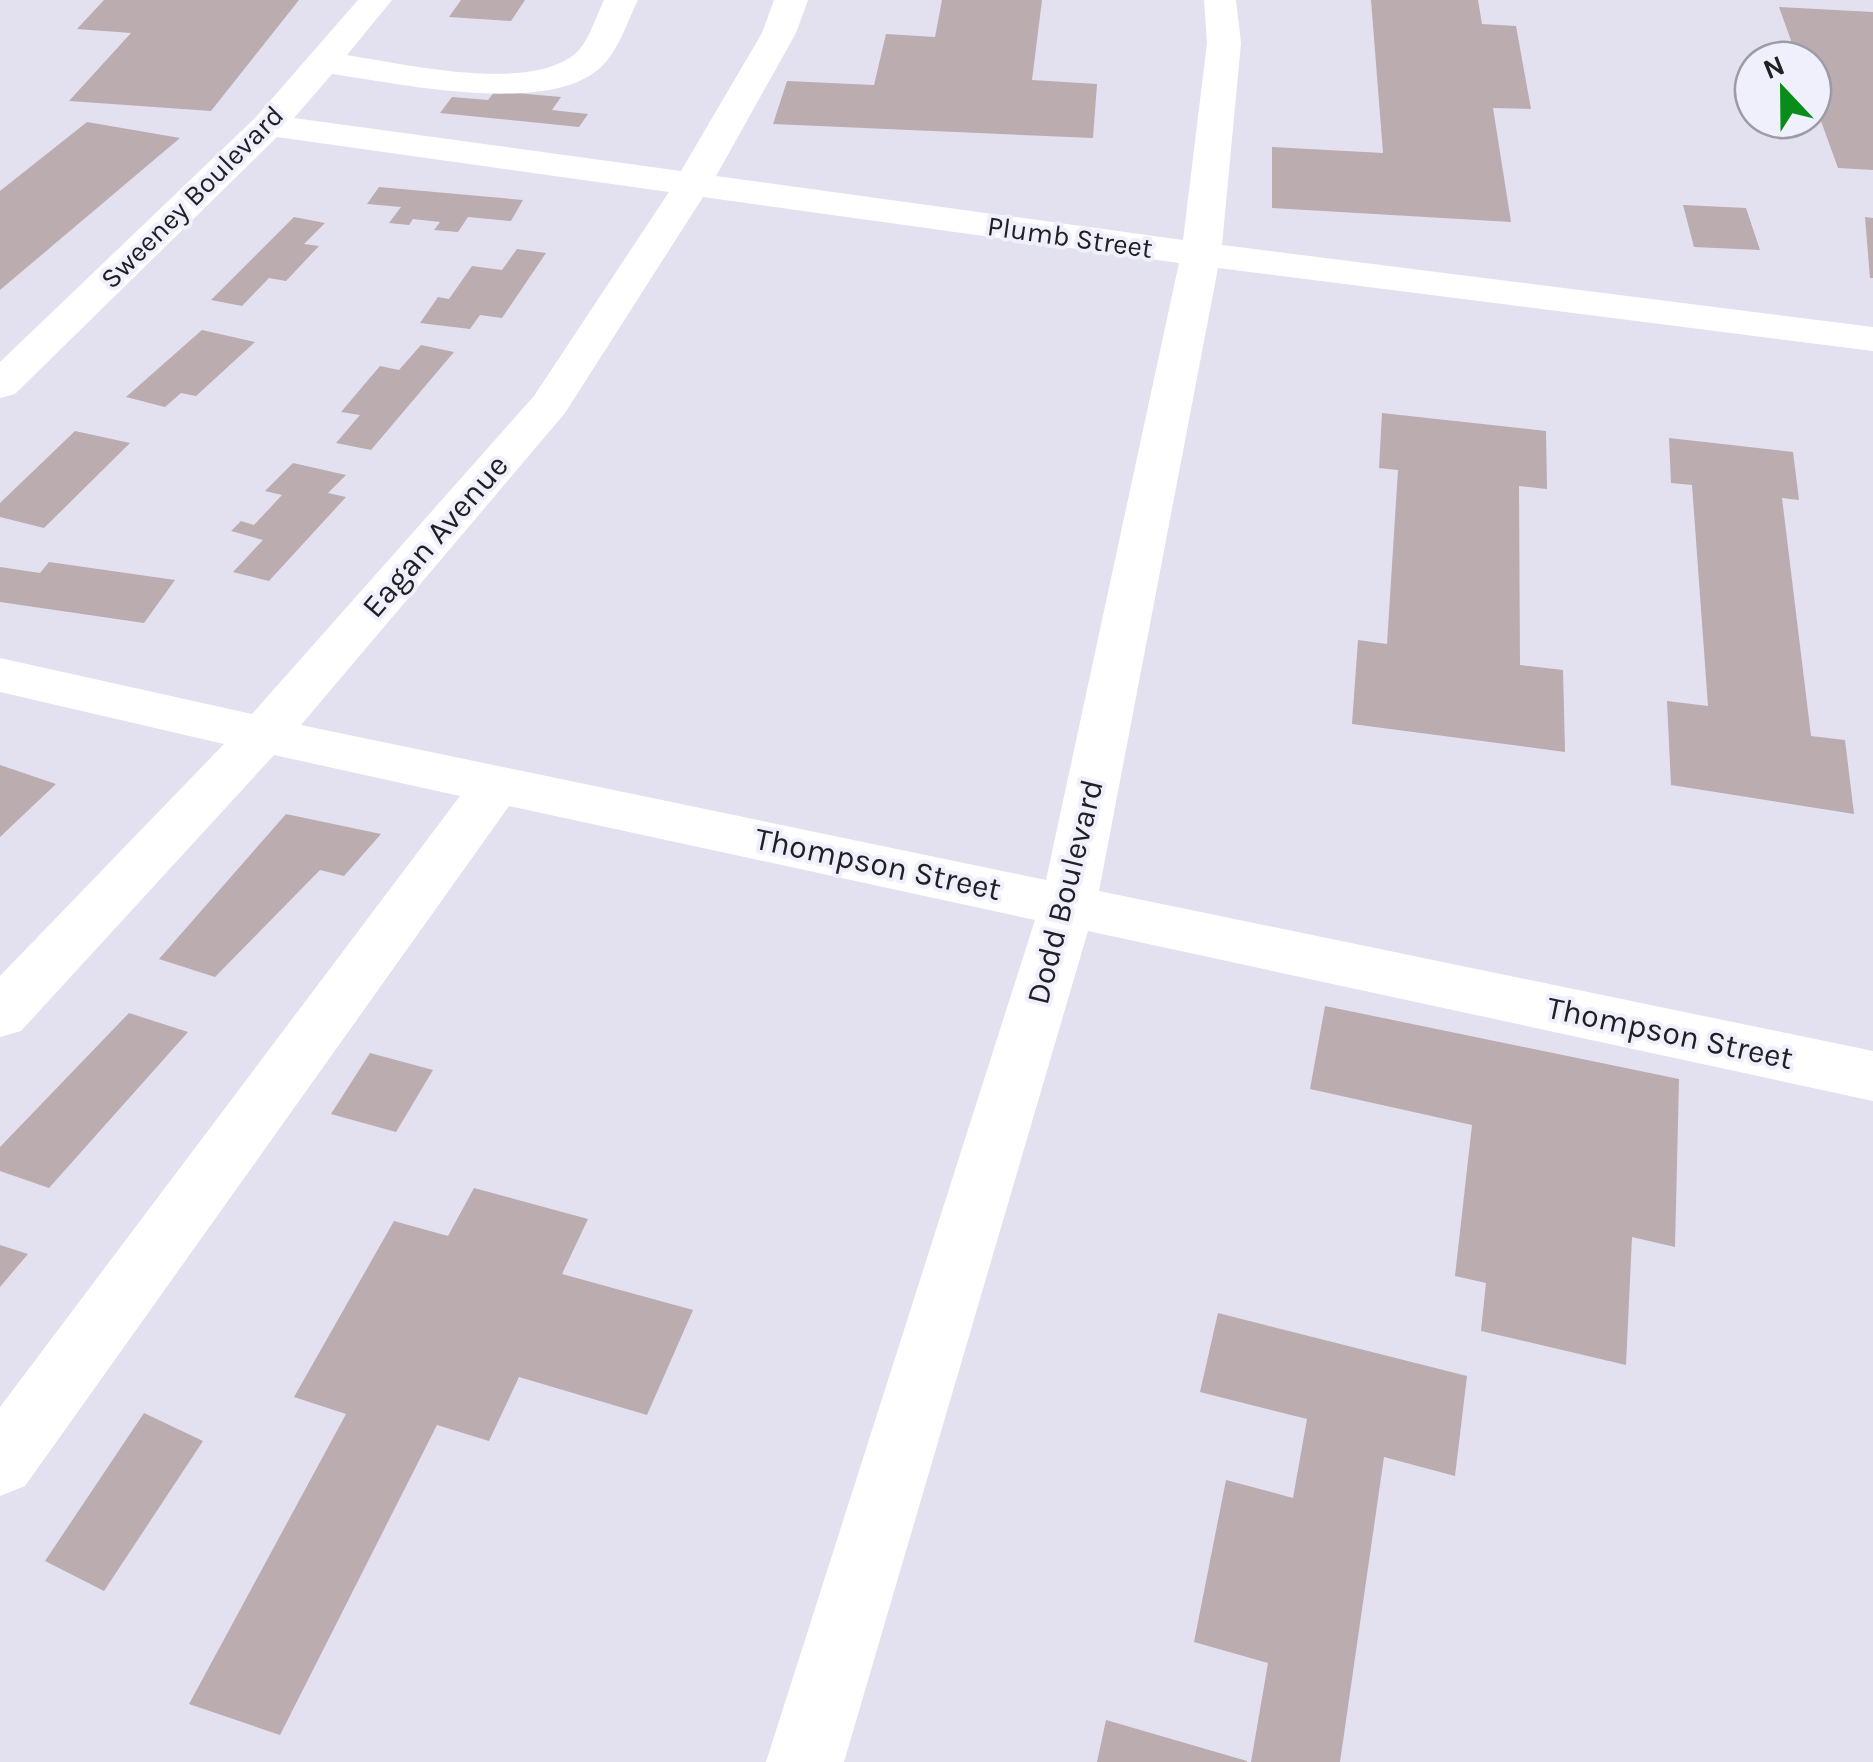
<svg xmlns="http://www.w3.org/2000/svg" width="1873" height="1762" viewBox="0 0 1873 1762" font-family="Karla,sans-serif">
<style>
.building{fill:#bbacb0}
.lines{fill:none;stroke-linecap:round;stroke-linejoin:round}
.minor{fill:#fff;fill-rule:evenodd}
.labels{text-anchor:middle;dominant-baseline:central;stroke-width:8;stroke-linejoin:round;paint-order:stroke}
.far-street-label{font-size:28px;fill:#201f24;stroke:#f0effc}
.street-label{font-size:32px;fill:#201f24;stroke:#f0effc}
</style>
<rect width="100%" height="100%" fill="#e3e1ef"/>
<!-- building -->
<g class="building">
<path d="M104 0H299L211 111 69 101 131 33 77 29Z"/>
<path d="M461 0H525L511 21 449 17Z"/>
<path d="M942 0H1042L1032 80 1097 84 1093 138 773 124 787 81 874 85 886 34 935 37Z"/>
<path d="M1371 0H1478L1482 24 1516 26 1531 109 1493 108 1511 222 1272 208V147L1383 153Z"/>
<path d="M1779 7 1873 12V170L1838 168 1813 99V60H1798Z"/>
<path d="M495 91 561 97 552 110 588 114 579 127 440 113 452 97 488 100Z"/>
<path d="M87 122 180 138 0 290V191Z"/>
<path d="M379 187 523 200 511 221 468 217 458 232 434 230 440 222 413 219 409 225 389 223 401 207 367 204Z"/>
<path d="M1683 205 1746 208 1760 250 1694 247Z"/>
<path d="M294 217 325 223 304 244 319 246 286 281 269 278 242 306 211 300Z"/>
<path d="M1865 217 1873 218V278H1870Z"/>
<path d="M517 249 546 253 502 318 480 315 470 329 420 323 438 297 449 299 472 266 502 270Z"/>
<path d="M202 330 255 342 196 396 181 393 165 407 126 397Z"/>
<path d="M421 345 454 352 371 450 336 443 360 415 341 412 380 366 399 370Z"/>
<path d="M1382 413 1546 431 1547 489 1519 486 1520 665 1563 670 1565 752 1352 724 1358 640 1387 644 1398 470 1379 468Z"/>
<path d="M75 431 130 443 44 528 0 517V503Z"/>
<path d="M1669 438 1793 452 1799 500 1782 498 1811 736 1845 740 1854 814 1671 785 1667 701 1708 706 1692 485 1671 483Z"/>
<path d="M293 463 346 475 328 493 346 497 269 581 233 572 263 540 231 531 241 521 254 525 282 495 265 491Z"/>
<path d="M49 562 175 580 144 623 0 602V567L40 573Z"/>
<path d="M0 765 56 784 0 837Z"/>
<path d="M286 814 381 834 344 876 320 870 215 977 159 959Z"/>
<path d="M1325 1006 1679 1079 1675 1247 1632 1237 1626 1365 1481 1331 1486 1283 1455 1276 1472 1125 1310 1089Z"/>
<path d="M129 1013 188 1032 49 1188 0 1171V1147Z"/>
<path d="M370 1053 433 1070 396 1132 331 1114Z"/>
<path d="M474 1188 588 1219 562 1274 693 1310 647 1415 519 1377 489 1441 437 1425 280 1735 189 1704 346 1414 294 1397 394 1221 448 1236Z"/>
<path d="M0 1245 28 1254 0 1287Z"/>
<path d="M1218 1313 1467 1376 1455 1476 1384 1457 1340 1762H1251L1268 1663 1194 1642 1226 1480 1293 1498 1307 1419 1200 1392Z"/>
<path d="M144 1413 203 1441 104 1591 45 1561Z"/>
<path d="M1106 1720 1247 1761V1762H1097Z"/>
</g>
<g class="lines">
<!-- minor -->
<path class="minor" d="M358 0H392L347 55C404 64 528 93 575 54 589 42 596 16 604 0H638C627 22 619 50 601 67 549 117 397 83 332 74L294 118 681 171 762 33 774 0H808L796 33 716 176 1183 240 1207 43 1204 0H1236L1241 43 1222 245 1873 327V351L1218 268 1099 891 1873 1051V1101L1088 931 844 1762H766L1035 920 509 806 25 1486 0 1496V1407L460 796 274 755 21 1031 0 1037V976L224 744 0 692V658L252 714 534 396 669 192 277 137 15 394 0 398V362L256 117ZM703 197 1179 263 1046 880 301 725 565 413Z"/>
</g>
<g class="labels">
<!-- far-street labels -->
<g class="far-street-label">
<text transform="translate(192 197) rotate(-45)">Sweeney Boulevard</text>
<text transform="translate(1070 237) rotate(8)">Plumb Street</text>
</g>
<!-- street labels -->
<g class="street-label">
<text transform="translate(435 536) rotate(-49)">Eagan Avenue</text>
<text transform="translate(878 864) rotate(12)">Thompson Street</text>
<text transform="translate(1065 892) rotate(-76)">Dodd Boulevard</text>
<text transform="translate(1670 1033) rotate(12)">Thompson Street</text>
</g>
</g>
<!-- north arrow -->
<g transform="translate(1783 90) rotate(338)"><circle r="48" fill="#f0effc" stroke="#9d9ca6" stroke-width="2.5"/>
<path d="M0-8L18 38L0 25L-18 38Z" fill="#098c19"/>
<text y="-15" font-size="28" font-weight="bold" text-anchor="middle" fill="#201f24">N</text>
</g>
</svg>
